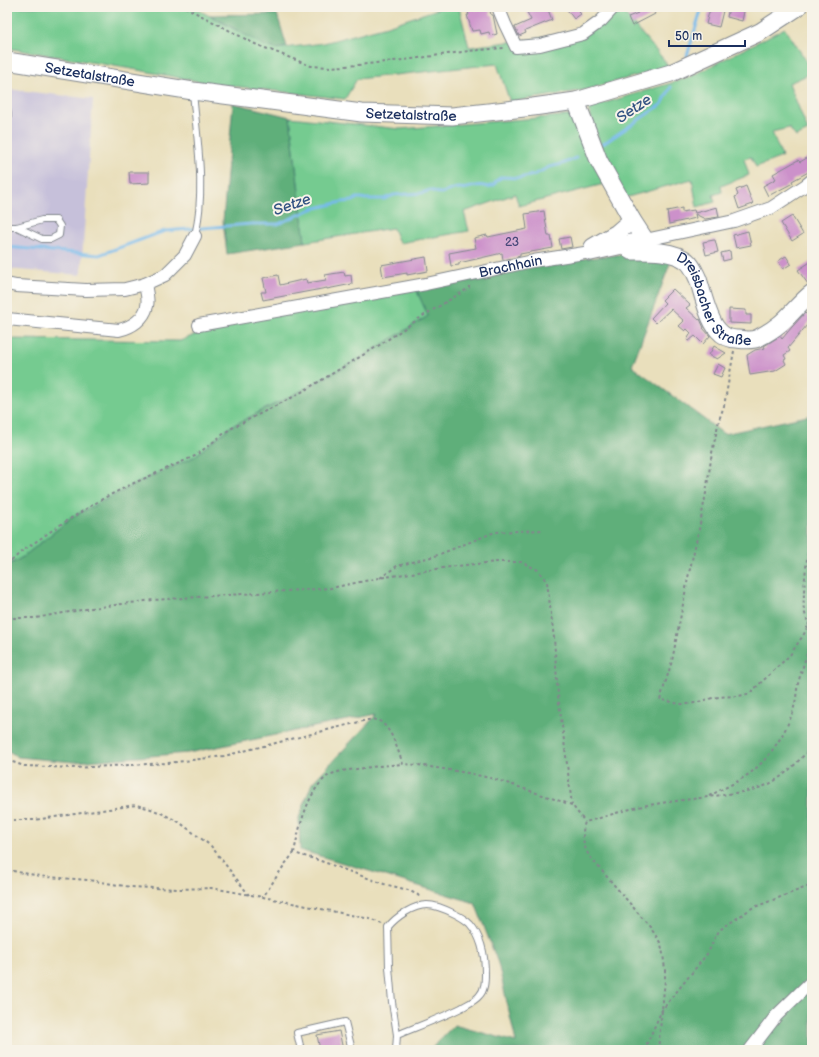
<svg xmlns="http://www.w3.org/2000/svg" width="819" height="1057" viewBox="0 0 819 1057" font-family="'Balsamiq Sans',sans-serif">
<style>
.industrial{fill:#c6c0da}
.green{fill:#74cb90;stroke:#487d77}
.forest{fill:#5faf7a;stroke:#3d6f6c}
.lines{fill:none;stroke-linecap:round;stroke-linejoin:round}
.stream{stroke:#76baec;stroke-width:3}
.building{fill:#cc91ca}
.lane-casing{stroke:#82878d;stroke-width:8}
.street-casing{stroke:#82878d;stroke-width:14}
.secondary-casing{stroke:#82878d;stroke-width:19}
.path{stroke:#82878d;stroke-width:2;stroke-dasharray:3 3;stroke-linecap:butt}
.lane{stroke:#fff;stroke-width:6}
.street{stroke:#fff;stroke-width:12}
.secondary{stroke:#fff;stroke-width:17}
.labels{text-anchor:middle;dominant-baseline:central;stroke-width:4;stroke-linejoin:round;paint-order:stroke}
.number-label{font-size:12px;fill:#474879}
.street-label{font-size:14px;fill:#1b2f5e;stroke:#f7f3e8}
.water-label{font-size:15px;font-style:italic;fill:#325282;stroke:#f7f3e8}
</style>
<rect width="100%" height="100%" fill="#f7f3e8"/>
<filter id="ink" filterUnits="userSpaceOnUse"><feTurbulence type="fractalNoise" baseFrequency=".025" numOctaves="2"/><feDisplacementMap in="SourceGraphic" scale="8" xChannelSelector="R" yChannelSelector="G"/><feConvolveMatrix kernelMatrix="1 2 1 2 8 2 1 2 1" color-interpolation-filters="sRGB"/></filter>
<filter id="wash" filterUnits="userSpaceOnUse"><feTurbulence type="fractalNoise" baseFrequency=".012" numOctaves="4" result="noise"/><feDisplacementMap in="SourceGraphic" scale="16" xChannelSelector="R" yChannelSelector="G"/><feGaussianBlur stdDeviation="0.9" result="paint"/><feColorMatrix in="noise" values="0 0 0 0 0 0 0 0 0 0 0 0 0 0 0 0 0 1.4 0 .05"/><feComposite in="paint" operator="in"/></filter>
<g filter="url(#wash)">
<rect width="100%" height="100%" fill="#e9dfbc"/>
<!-- industrial -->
<path class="industrial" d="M7 89 93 99 81 275 7 269Z"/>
<!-- green -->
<g class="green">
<path d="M7 7H193L236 30 276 49 324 43 387 26 444 7H459L469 47 578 33 620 8 665 61 668 67 585 90 510 102 497 64 357 79 345 99 207 83 138 70 7 48Z"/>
<path d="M785 28 812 70V73L789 83 808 131 796 137 789 128 772 132 782 157 756 167 751 157 744 159 749 175 721 186 722 192 713 195 715 202 697 207 692 179 624 198 602 150 588 108 688 78Z"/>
<path d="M575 115 604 184 519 206 515 194 464 212 469 231 399 243 393 228 305 242 290 117 400 129Z"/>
<path d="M416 289 429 316 357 360 295 394 230 427 194 457 142 481 74 516 23 557 7 566V339L180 341 236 318Z"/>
</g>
<!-- forest -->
<g class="forest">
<path d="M277 14 287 47 276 49 265 46 210 15Z"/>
<path d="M233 103 290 117 305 242 227 254 223 221Z"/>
<path d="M624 254 671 261 632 366 724 434 812 415V1050H430L454 1025 516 1042 498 963 475 903 300 850 299 818 312 783 377 714 188 753 74 762 18 757 7 750V566L23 557 74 516 142 481 194 457 230 427 295 394 357 360 428 316 416 289 536 264Z"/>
</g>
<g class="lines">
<!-- stream -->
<g class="stream">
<path d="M687 56 702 7"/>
<path d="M603 144 662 104 671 87"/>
<path d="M7 247 99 255 165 231 251 224H278L312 209 342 202 353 201 357 198H361L366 199H384L394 195 422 193 431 190C443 197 446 190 458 188 461 188 464 189 467 188 476 186 479 184 488 187L494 185 497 180 502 177 519 178 534 175 549 167 562 164 576 158"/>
</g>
</g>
<g id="blocks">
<!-- building -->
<g class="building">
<path d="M475 7 476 10 489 7 491 15H493L497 34 490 36 489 32 481 34 480 30 472 31 467 15H469L467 9Z"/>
<path d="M535 7H547L552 20 525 31 526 33 519 36 515 27 531 20 526 10Z"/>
<path d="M565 7H586L579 12 581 14 574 19Z"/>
<path d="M635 7H652L655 14 632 26 628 17 638 13Z"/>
<path d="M729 7H745L742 21 727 17Z"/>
<path d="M712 9 723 11 719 27 706 24 709 12H711Z"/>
<path d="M812 155V170L792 181 793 183 768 196 763 186 776 179 773 174 798 160 800 162Z"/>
<path d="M129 172H149V183L130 184Z"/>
<path d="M746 186 753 204 739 209 735 197 738 195 736 190Z"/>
<path d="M717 207 719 217 705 219 695 214 696 218 669 224 667 211 682 208V212L694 210 695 213Z"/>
<path d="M544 211 548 236H551L553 248 520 254V256L517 257 503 260 502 253 459 263V265L451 266 449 253 476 248 474 238 487 235 488 237 527 229 525 214Z"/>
<path d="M792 216 803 234 792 241 781 223Z"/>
<path d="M748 231 751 245 736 248 733 235Z"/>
<path d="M570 237 572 247 561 249 559 239Z"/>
<path d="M714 240H715L718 252 706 255 703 242Z"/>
<path d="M730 251 731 259 723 261 721 253Z"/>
<path d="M786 256 791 264 783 269 778 261Z"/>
<path d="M426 257 428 271 407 275V273L383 277 381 265Z"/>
<path d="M812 261V283L808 284 798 270Z"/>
<path d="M344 272 345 276 351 275 352 284 327 289V288L300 293 263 300 261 292H266L263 278 278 275 280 285 306 279 307 283 326 280 325 275Z"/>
<path d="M673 289 690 305 686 308 699 320 700 319 704 328H703L710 336 703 344 695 336 689 341 687 340 691 333 687 329 685 331 679 326 684 321 671 309 656 323 651 318 665 303 662 300Z"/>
<path d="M729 309 746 310V315H751V324L729 323Z"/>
<path d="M805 313 812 319 788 348 790 351 784 355 786 359 784 360 786 364 775 371 750 375 747 355 755 350 765 348 764 346 780 336 782 339 792 327Z"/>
<path d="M714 346 726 353 717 359 709 355Z"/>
<path d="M718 364 725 368 721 377 713 374Z"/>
<path d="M339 1031 343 1050H320L317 1035Z"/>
</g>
</g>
</g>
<g filter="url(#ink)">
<use href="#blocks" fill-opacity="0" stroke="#82878d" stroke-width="1"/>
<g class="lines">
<!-- lane casing -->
<g class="lane-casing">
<g id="lane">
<path d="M193 92C197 140 206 189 195 236"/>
<path d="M7 110 8 113 7 165"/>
<path d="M7 227H17L42 220H56L60 226 59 235 51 239H42L17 227"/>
<path d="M301 1050 297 1033 345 1022 352 1050"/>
<path d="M396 1050 397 1035 392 1002 389 967 388 927C396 917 413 905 427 905 436 905 447 910 455 914 461 917 466 920 470 924 482 938 485 956 485 973 485 981 485 990 479 996 475 1001 468 1004 461 1008 441 1018 419 1026 397 1035"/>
</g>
</g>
<!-- street casing -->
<g class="street-casing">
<g id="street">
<path d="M498 7 505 24 516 47 540 45 583 34 601 21 614 7"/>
<path d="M645 240 734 221 771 208 806 185 812 180"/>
<path d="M7 284 16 286 86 290 125 289 145 284 165 275 185 255 195 236"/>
<path d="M7 319 119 330C132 327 144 319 147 306 149 299 146 291 145 284"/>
<path id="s1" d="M199 325 426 284 533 261 591 252"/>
<path d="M750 1050 776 1016 812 981"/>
</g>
</g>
<!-- secondary casing -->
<g class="secondary-casing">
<g id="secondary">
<path id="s2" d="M7 61 193 91 362 113 452 116 533 107 576 101 671 73 760 32 798 7"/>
<path d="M576 101 599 161 632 220 645 240 591 252"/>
<path id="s3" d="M627 245 631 251C649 251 672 250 687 261 693 266 695 273 698 279 703 294 708 319 718 330 723 336 730 339 737 339 744 340 752 341 758 338 766 334 775 328 781 323 792 314 801 301 812 293"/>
<path d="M592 249 593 247 617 233 632 220"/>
</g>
</g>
<!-- path -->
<g class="path">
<path d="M185 7 255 44 311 66 331 67 358 65 412 59 469 51 505 48"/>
<path d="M734 351 724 406 719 420 712 453 706 493 699 529 689 573 672 661 660 700C668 700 675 704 682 704 693 705 703 700 713 698 726 695 738 698 750 693L790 655 804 634 809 623 812 621"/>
<path d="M7 565 21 552 60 525 104 498 134 483 195 456 230 429 295 396 378 346 423 316 469 288V286"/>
<path d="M380 578 397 566 435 556 495 532 543 530"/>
<path d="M7 617 12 618H35L92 608 153 600 331 588 379 578 456 566 497 562H521L538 570 547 582 554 638 558 695 566 756 572 805"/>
<path d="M7 760 24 766 72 768 168 763 224 756 367 720C370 720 374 719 377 720 391 725 398 751 403 764L418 765 468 773 494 779 513 785 572 805 585 822"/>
<path d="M709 796C724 788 741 781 754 770 771 756 789 728 794 707 797 698 796 689 799 680 803 664 810 650 810 633 810 625 806 618 804 610 803 604 804 598 804 592 805 567 810 541 812 516"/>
<path d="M7 820H34L136 805 151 809 161 813 179 822 211 846 249 895"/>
<path d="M294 853C298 831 308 789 328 776 338 770 352 770 364 768 377 766 390 765 403 764"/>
<path d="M7 870 46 877 89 880 131 887 179 889 211 888 263 897"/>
<path d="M382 924 370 919 263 897 285 864 294 853 318 860 384 884 408 890 418 895 420 898"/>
<path d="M644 1050 662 1010 707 954C712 946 714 936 721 929L752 908 812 885"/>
<path d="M658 1050 665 980V969L663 954 661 944 656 936 650 927 590 857C583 847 581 834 585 822 609 816 631 807 655 804 680 800 704 798 728 794 742 792 756 790 769 784 786 775 800 760 812 746"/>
</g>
<!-- lane -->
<use href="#lane" class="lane"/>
<!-- street -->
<use href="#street" class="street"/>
<!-- secondary -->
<use href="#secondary" class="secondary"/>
</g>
</g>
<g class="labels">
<!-- number labels -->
<g class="number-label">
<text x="512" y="242">23</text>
</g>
<!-- street labels -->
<g class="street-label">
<text stroke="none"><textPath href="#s2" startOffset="84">Setzetalstraße</textPath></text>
<text stroke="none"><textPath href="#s2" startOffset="408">Setzetalstraße</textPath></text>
<text stroke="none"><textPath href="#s1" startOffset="317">Brachhain</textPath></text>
<text stroke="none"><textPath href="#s3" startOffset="116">Dreisbacher Straße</textPath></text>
</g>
<!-- water labels -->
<g class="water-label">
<text transform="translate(634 109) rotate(-34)">Setze</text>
<text transform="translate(292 205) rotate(-19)">Setze</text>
</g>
</g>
<!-- margin -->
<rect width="819" height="1057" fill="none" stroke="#f7f3e8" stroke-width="24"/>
<!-- scale -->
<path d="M669 40v6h76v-6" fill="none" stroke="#1b2f5e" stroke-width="2"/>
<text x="675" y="40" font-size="12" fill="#1b2f5e" stroke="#f7f3e8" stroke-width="3" paint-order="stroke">50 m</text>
</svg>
